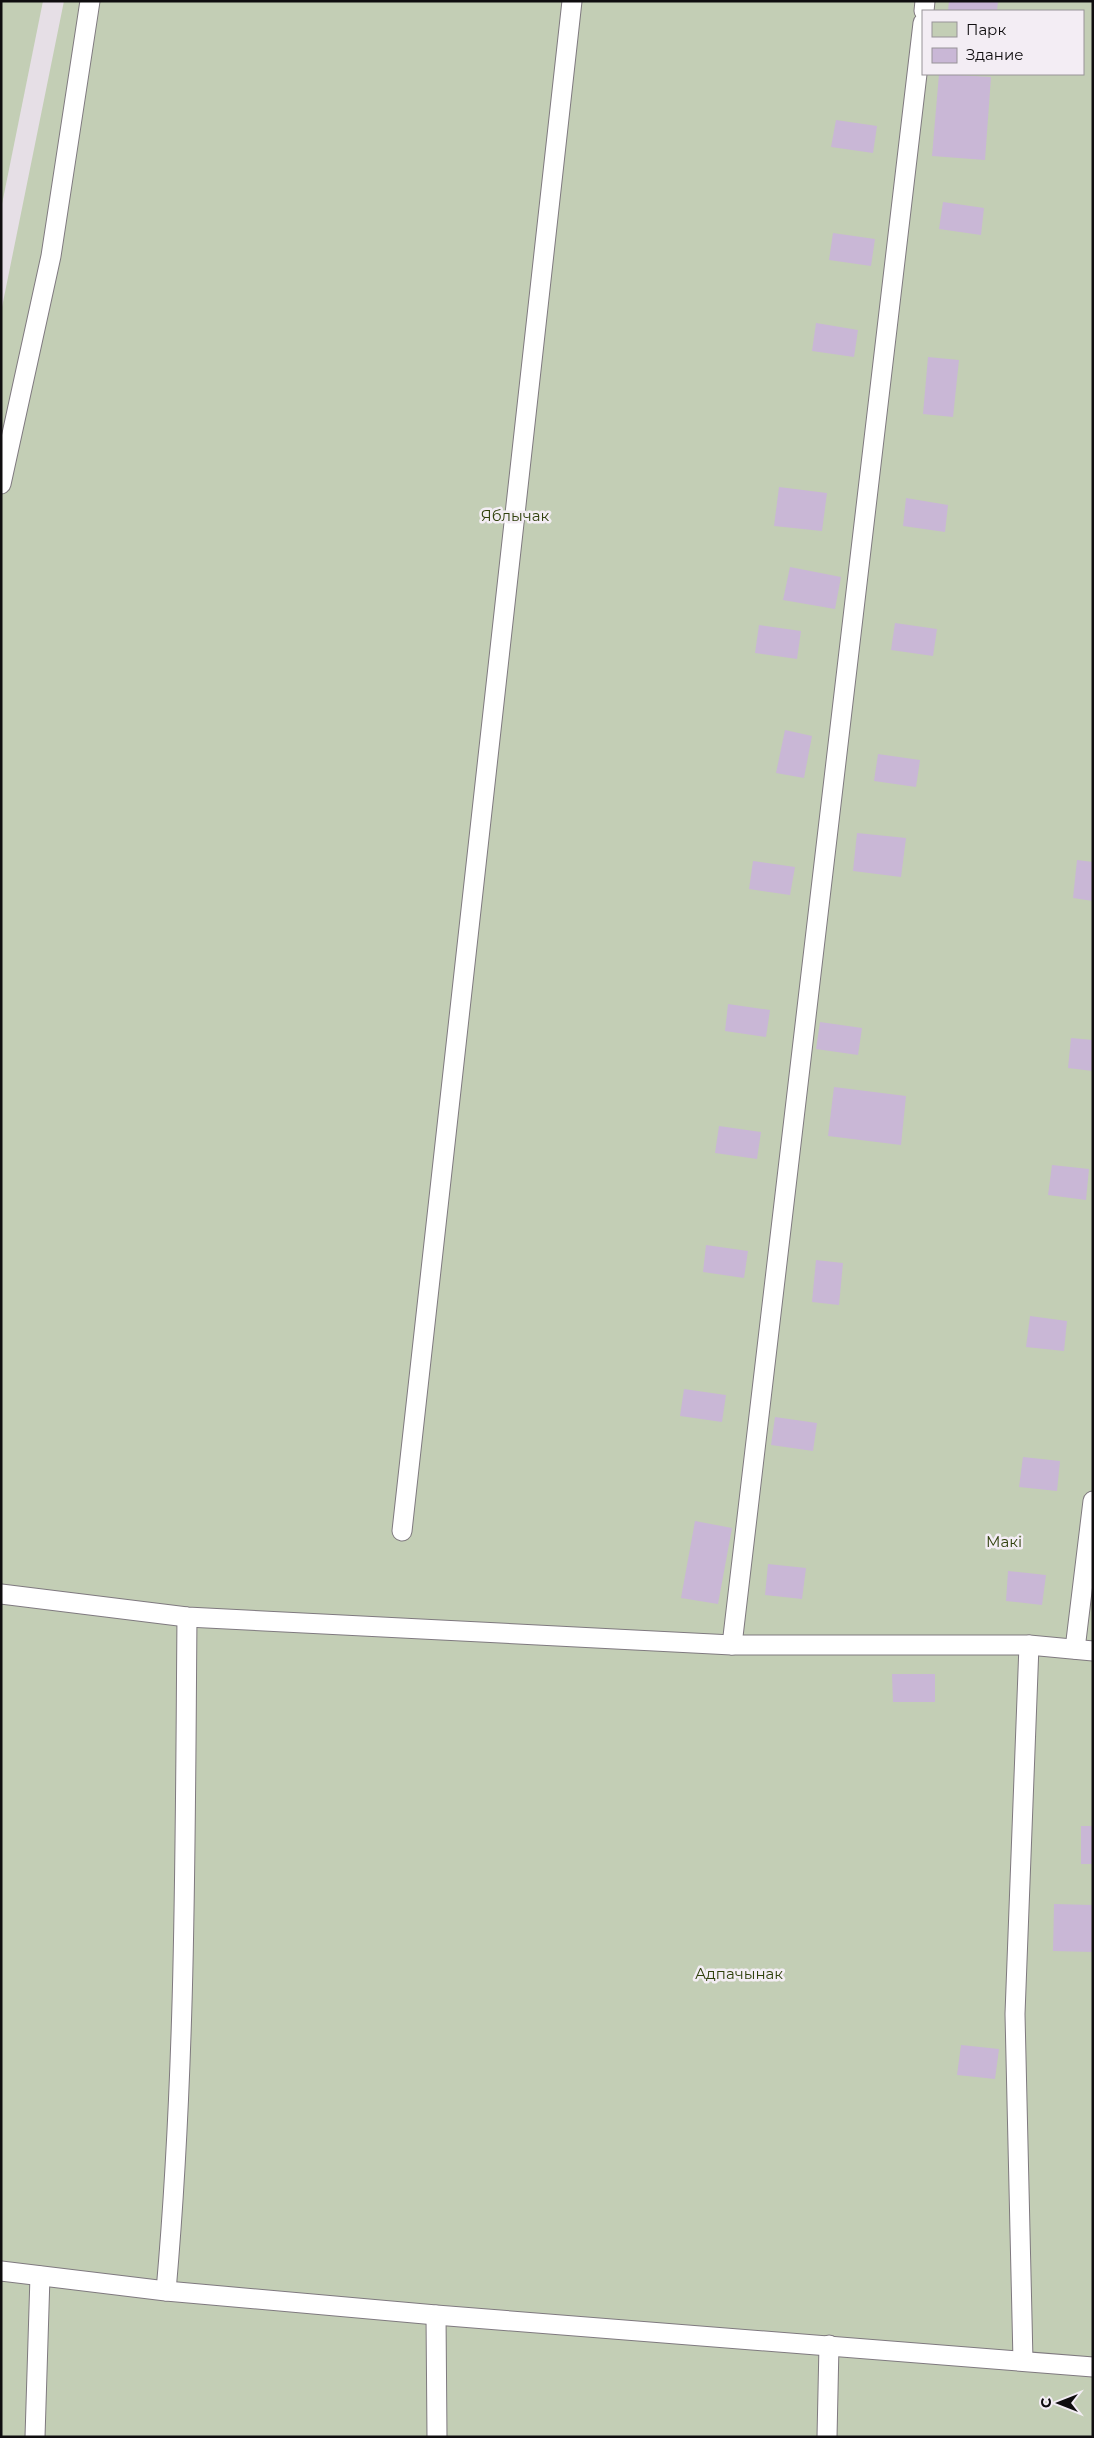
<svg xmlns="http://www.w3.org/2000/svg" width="1094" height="2438" viewBox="0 0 1094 2438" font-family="Montserrat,sans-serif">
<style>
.green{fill:#c3ceb5;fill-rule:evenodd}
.building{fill:#c9b7d6}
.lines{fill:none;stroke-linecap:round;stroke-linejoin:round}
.service-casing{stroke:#7f797f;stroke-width:21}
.service{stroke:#fff;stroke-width:19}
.labels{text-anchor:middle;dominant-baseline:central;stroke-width:5;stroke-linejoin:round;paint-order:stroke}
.park-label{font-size:15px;fill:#30400c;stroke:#f3edf4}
</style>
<rect width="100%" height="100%" fill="#e6dfe6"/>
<!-- green -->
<g class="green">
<path d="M1 1H43L1 209Z"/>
<path d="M64 1H1093V2437H1V312ZM923 11H1083V74H923Z"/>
</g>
<!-- building -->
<g class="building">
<path d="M949 1H998L997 11H948Z"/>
<path d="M939 74 991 77 985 160 932 156Z"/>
<path d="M836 120 877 126 873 153 831 147Z"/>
<path d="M943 202 984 208 981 235 939 229Z"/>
<path d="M833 233 875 239 871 266 829 260Z"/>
<path d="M816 323 858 330 854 357 812 351Z"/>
<path d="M928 357 959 360 953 417 923 414Z"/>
<path d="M779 487 827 493 822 531 774 526Z"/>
<path d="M906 498 948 505 945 532 903 526Z"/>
<path d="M790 567 841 577 835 609 783 600Z"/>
<path d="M895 623 937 629 933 656 891 650Z"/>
<path d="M759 625 801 631 797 659 755 653Z"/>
<path d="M785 730 812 736 804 778 776 773Z"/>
<path d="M878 754 920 760 916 787 874 781Z"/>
<path d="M857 833 906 838 901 877 853 871Z"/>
<path d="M1077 860 1093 862V901L1073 898Z"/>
<path d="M753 861 795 867 790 895 749 889Z"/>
<path d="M728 1004 770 1010 766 1037 725 1031Z"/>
<path d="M820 1022 862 1028 858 1055 816 1049Z"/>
<path d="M1071 1038 1093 1040V1071L1068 1068Z"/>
<path d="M834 1087 906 1096 901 1145 828 1136Z"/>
<path d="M719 1126 761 1132 757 1159 715 1153Z"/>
<path d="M1052 1165 1089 1169 1086 1200 1048 1195Z"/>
<path d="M706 1245 748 1251 744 1278 703 1272Z"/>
<path d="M816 1260 843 1263 839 1305 812 1302Z"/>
<path d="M1030 1316 1067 1321 1064 1351 1026 1347Z"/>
<path d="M684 1389 726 1395 722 1422 680 1416Z"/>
<path d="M775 1417 817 1423 813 1451 771 1445Z"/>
<path d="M1023 1457 1060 1461 1057 1491 1019 1487Z"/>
<path d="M695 1521 732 1528 718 1604 681 1598Z"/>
<path d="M768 1564 806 1568 802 1599 765 1595Z"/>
<path d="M1008 1571 1046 1575 1042 1605 1006 1601Z"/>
<path d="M892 1674H935V1702H893Z"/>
<rect x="1081" y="1826" width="12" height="38"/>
<path d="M1054 1904 1093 1905V1952L1053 1951Z"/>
<path d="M961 2045 999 2049 995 2079 957 2075Z"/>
</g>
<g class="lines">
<!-- service casing -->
<g class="service-casing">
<g id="service">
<path d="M924 11 925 1"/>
<path d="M1 484 51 256 90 1"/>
<path d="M402 1531 572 1"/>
<path d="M1 1594 187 1617 732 1645H1029L1093 1651"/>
<path d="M732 1645 923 23"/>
<path d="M1075 1649 1093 1501"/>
<path d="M1 2271 166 2291 436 2315 1093 2367"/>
<path d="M166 2291C186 2067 185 1842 187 1617"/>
<path d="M436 2315 437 2437"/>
<path d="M1023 2361 1015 2014 1029 1645"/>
<path d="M35 2437 40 2276"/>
<path d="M827 2437 829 2345"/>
</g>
</g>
<!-- service -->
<use href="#service" class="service"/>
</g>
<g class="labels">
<!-- park labels -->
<g class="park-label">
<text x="515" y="515">Яблычак</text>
<text x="1004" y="1541">Макі</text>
<text x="739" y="1973">Адпачынак</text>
</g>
</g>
<!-- border -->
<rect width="1094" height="2438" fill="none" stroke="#0f0d0f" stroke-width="5"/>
<!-- legend -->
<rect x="922" y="10" width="162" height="65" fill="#f3edf4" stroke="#989398"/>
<rect x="932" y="22" width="25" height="15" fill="#c3ceb5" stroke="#989398"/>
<text x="966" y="35" font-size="15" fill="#0f0d0f">Парк</text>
<rect x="932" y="48" width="25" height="15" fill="#c9b7d6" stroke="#989398"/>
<text x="966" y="60" font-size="15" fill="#0f0d0f">Здание</text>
<!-- north arrow -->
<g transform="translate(1059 2403) rotate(270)" stroke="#f3edf4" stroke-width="4" paint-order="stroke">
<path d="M0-4L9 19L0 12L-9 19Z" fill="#0f0d0f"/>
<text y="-8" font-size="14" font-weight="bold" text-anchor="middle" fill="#0f0d0f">С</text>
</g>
</svg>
